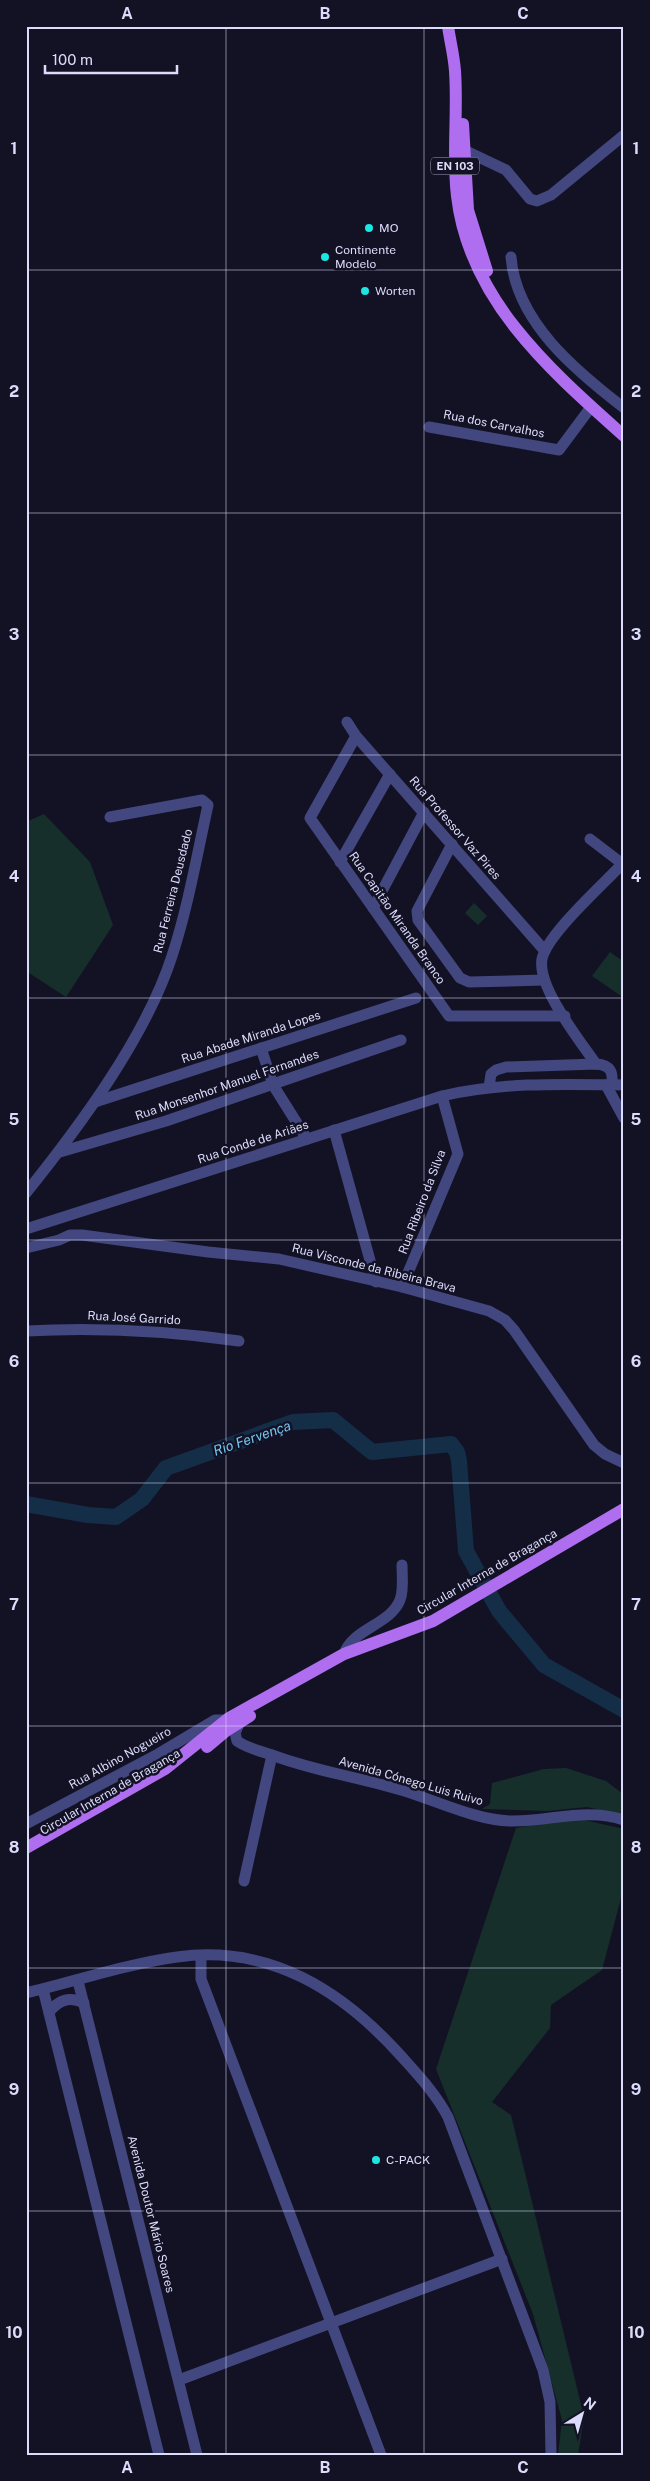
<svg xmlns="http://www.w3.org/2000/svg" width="650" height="2481" viewBox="0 0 650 2481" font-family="'Public Sans',sans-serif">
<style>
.green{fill:#162f2b}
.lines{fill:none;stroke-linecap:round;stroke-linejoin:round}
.river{stroke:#142e47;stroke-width:16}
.minor{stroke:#42477f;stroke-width:11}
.major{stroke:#af6eef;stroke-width:12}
.grid{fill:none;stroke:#dbdbfb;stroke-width:1;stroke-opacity:0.55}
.poi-dot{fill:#1ce6e1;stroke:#131225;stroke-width:2}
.labels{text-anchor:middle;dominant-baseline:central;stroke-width:5;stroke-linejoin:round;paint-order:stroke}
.shield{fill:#131225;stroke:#9f9fbb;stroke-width:1}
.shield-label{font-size:11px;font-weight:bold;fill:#dbdbfb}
.poi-label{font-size:12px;fill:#dbdbfb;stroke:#131225;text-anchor:start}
.street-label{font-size:12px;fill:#dbdbfb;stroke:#131225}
.water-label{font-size:14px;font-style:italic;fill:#74c5ef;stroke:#131225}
.neatline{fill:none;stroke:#dbdbfb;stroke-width:2}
.grid-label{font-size:16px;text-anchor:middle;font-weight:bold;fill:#dbdbfb}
</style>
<rect width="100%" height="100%" fill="#131225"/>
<!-- green -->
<g class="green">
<path d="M44 814 90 862 113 925 66 997 26 971V822Z"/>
<path d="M474 903 487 916 478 925 465 913Z"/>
<path d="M610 952 624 962V998L592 976Z"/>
<path d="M566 1768 606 1781 623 1794 624 1815 587 1807 547 1811 482 1809 490 1804 492 1783 544 1769Z"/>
<path d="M564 1820H584L624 1829V1897L621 1898 602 1970 551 2005 550 2028 492 2102 511 2115 584 2417 578 2455H558L562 2420 533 2314 436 2069 516 1828Z"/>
</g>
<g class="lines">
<!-- river -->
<path class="river" d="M26 1504 88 1515 116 1517 142 1499 166 1468 293 1422 333 1420 372 1452 451 1444 457 1452 459 1461 466 1551 499 1611 544 1665 624 1710"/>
<!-- minor -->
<g class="minor">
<path d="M466 151 506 170 530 199 537 201 551 195 624 135"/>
<path d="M511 257C516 322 576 371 624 408"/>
<path d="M429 427 559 450 591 407"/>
<path d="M347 722 356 736 545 951"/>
<path d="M356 736 310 818 449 1016H565"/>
<path d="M590 839 624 865"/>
<path d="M452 844 417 911 418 920 460 978 469 982 544 980"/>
<path d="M340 862 390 774"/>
<path d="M373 908 424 812"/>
<path d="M261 1048 273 1085 307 1139"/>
<path d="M596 1064C580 1041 537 987 542 959 547 934 605 883 624 862"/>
<path d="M606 1085 624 1118"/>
<path d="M489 1087 491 1074 496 1070 506 1067 596 1064C611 1065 613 1072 612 1085"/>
<path d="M95 1102 416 998"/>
<path d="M334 1130 376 1282"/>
<path d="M60 1152 166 1121 401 1040"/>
<path d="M26 1193C79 1127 146 1037 172 956 188 907 197 855 208 805L202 800 110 817"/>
<path d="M26 1229 442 1096C502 1082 563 1084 624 1085"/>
<path d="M26 1248 59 1240 70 1235H82L208 1252 279 1259 402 1287 489 1311 505 1320 514 1330 594 1445 605 1454 624 1463"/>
<path d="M402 1287 458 1154 442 1096"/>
<path d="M26 1331C98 1327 169 1331 239 1341"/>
<path d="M344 1654C353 1628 390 1625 400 1600 404 1590 402 1576 402 1565"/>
<path d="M240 1722 235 1733 237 1741C247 1748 260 1751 272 1755 314 1771 358 1777 401 1790 435 1800 475 1820 510 1821 549 1822 586 1807 624 1820"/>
<path d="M26 1824 158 1754 215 1720H227"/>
<path d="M244 1881 272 1755"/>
<path d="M201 1956V1979L381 2455"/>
<path d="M78 1981 197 2455"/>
<path d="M43 1989 159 2455"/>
<path d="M26 1993C76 1981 127 1964 177 1957 270 1944 343 1991 402 2057 419 2076 436 2094 448 2117L543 2370 550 2402 551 2455"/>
<path d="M49 2012C59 2000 69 1996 84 2003"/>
<path d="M179 2380 502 2259"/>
</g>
<!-- major -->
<g class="major">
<path d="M448 26C450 41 454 56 455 71 458 113 452 155 457 196 469 300 550 370 624 436"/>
<path d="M463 124 468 210 487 271"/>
<path d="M207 1747 226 1731 250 1716"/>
<path d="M26 1848 165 1769 229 1718 344 1654 433 1621 624 1509"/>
</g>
</g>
<!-- grid -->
<path class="grid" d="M226 26V2455M424 26V2455M26 270H624M26 513H624M26 755H624M26 998H624M26 1240H624M26 1483H624M26 1726H624M26 1968H624M26 2211H624"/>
<!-- markers -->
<g class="poi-dot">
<circle cx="369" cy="228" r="5"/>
<circle cx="325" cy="257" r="5"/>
<circle cx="365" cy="291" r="5"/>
<circle cx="376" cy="2160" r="5"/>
</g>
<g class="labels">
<!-- shield labels -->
<rect class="shield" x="431" y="157.5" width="48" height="17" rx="4"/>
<g class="shield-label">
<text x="455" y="166">EN 103</text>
</g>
<!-- poi labels -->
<g class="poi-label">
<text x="379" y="228">MO</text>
<text x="335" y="250">Continente<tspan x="335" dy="14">Modelo</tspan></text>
<text x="375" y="291">Worten</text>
<text x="386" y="2160">C-PACK</text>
</g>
<!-- street labels -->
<g class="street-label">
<text transform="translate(494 424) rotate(11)">Rua dos Carvalhos</text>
<text transform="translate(455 828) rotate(49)">Rua Professor Vaz Pires</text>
<text transform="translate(173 891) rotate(-76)">Rua Ferreira Deusdado</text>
<text transform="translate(397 918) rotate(55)">Rua Capitão Miranda Branco</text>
<text transform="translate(251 1037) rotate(-18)">Rua Abade Miranda Lopes</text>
<text transform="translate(227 1085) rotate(-19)">Rua Monsenhor Manuel Fernandes</text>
<text transform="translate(253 1142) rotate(-18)">Rua Conde de Ariães</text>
<text transform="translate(422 1202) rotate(-69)">Rua Ribeiro da Silva</text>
<text transform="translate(374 1268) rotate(14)">Rua Visconde da Ribeira Brava</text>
<text transform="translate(134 1318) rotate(3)">Rua José Garrido</text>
<text transform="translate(487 1572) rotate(-30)">Circular Interna de Bragança</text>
<text transform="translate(120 1758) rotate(-29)">Rua Albino Nogueiro</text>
<text transform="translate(411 1781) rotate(16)">Avenida Cónego Luis Ruivo</text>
<text transform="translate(110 1792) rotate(-30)">Circular Interna de Bragança</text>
<text transform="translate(151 2214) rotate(76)">Avenida Doutor Mário Soares</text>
</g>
<!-- water labels -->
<g class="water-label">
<text transform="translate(252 1438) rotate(-19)">Rio Fervença</text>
</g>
</g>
<!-- border -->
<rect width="650" height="2481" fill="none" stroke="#131225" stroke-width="55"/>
<!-- north arrow -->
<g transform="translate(582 2414) rotate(37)" stroke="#131225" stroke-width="4" paint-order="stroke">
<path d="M0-4L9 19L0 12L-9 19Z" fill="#dbdbfb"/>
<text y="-8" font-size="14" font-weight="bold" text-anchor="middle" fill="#dbdbfb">N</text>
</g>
<!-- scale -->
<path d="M45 65v8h132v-8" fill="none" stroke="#dbdbfb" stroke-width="2.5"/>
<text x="52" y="65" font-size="15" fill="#dbdbfb" stroke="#131225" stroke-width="4" paint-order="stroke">100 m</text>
<rect x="28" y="28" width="594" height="2426" class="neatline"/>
<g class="grid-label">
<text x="127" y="19">A</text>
<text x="325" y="19">B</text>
<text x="523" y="19">C</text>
<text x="14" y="154">1</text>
<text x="636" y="154">1</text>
<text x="14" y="397">2</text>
<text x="636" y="397">2</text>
<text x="14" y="640">3</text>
<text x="636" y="640">3</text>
<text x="14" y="882">4</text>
<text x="636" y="882">4</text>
<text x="14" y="1125">5</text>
<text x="636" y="1125">5</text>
<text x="14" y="1367">6</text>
<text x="636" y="1367">6</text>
<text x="14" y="1610">7</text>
<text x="636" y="1610">7</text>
<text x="14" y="1853">8</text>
<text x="636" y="1853">8</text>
<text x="14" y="2095">9</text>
<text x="636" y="2095">9</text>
<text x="14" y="2338">10</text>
<text x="636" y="2338">10</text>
<text x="127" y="2473">A</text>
<text x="325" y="2473">B</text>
<text x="523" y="2473">C</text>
</g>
</svg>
